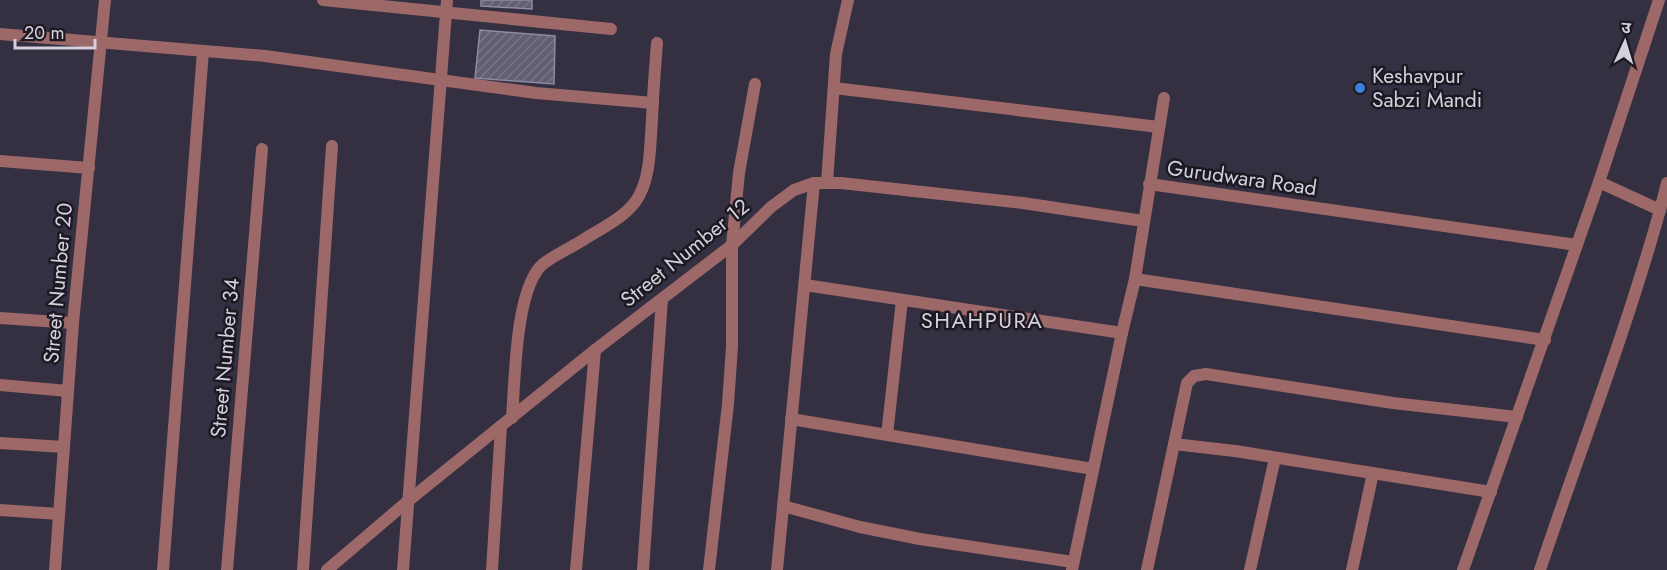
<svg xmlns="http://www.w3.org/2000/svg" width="1667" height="570" viewBox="0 0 1667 570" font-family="Jost,'Noto Sans Devanagari',sans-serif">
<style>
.building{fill:url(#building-hatch);stroke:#8d8aa1;stroke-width:1.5}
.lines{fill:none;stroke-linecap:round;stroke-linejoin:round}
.minor{stroke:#9c6868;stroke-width:12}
.tertiary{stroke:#9c6868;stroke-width:12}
.shop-dot{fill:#3f7fe0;stroke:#1c1922;stroke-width:2}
.labels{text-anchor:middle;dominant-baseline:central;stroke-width:5;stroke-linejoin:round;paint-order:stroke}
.poi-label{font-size:21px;fill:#d4d0dc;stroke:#1c1922;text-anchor:start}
.street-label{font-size:21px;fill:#d4d0dc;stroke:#1c1922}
.neighbourhood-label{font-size:22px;letter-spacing:1.5px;fill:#d4d0dc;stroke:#1c1922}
</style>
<defs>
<pattern id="building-hatch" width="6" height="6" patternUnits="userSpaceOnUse" patternTransform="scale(1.5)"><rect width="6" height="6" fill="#625f74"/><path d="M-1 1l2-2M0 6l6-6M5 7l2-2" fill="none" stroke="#787587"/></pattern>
</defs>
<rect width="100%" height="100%" fill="#352f42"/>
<!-- building -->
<g class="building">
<path d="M481 0H532V9L481 6Z"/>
<path d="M480 30 555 36 554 84 475 78Z"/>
</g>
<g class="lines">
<!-- minor -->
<g class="minor">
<path d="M323 0 611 29"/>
<path d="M0 34 265 56 536 93 653 103"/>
<path d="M834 88 1159 127"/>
<path d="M0 161 89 168"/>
<path d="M827 183 836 54 848 0"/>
<path d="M1149 184 1577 245"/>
<path d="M1660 210 1667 183"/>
<path d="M1135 279 1545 340"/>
<path d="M805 285 1122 333"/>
<path d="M0 318 73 323"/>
<path d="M0 385 68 391"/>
<path d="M512 418C515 381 515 288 543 264 556 254 573 247 586 238 604 227 629 215 639 196 651 174 650 144 652 120 653 94 655 68 657 43"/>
<path d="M791 419 1093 469"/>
<path d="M887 435 902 300"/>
<path d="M0 443 64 447"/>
<path d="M1174 444 1187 383 1194 376 1206 374 1393 403 1517 417"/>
<path d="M783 506 860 527 920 539 1073 562"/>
<path d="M0 510 59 514"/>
<path d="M55 570 73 323 105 0"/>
<path d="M163 570 203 51"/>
<path d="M227 570 262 149"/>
<path d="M303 570 332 146"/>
<path d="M327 570 408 501 595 350 732 245 771 207 794 190 814 183H841L1023 203 1143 221"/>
<path d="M403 570 447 0"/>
<path d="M492 570 501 426"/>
<path d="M576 570 595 350"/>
<path d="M643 570 662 299"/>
<path d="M709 570 728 404 732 347V245L739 173 755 84"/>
<path d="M777 570 814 183"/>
<path d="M1072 570 1122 333 1135 279 1164 98"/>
<path d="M1147 570 1174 444 1235 451 1491 492"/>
<path d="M1250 570 1275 458"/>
<path d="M1352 570 1373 473"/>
<path d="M1463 570 1599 182"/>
</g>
<!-- tertiary -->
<path class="tertiary" d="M1540 570C1580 450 1626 332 1660 210L1599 182 1659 0"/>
</g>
<!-- markers -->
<circle class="shop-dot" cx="1360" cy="88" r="6"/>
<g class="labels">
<!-- poi labels -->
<g class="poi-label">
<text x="1372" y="76">Keshavpur<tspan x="1372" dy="24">Sabzi Mandi</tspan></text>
</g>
<!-- street labels -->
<g class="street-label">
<text transform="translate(1242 178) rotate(8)">Gurudwara Road</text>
<text transform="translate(685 253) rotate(-39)">Street Number 12</text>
<text transform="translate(58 283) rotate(-85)">Street Number 20</text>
<text transform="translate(225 358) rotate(-85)">Street Number 34</text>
</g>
<!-- neighbourhood labels -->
<g class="neighbourhood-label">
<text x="982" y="320">SHAHPURA</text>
</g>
</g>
<!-- north arrow -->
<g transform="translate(1625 42) rotate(4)" stroke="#1c1922" stroke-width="4.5" paint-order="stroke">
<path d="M0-4.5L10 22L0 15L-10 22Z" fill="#d4d0dc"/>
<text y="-9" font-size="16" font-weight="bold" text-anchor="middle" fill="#d4d0dc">उ</text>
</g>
<!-- scale -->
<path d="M15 39v9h80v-9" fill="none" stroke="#d4d0dc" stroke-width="3"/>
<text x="24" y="39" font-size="18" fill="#d4d0dc" stroke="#1c1922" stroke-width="4.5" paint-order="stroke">20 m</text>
</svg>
